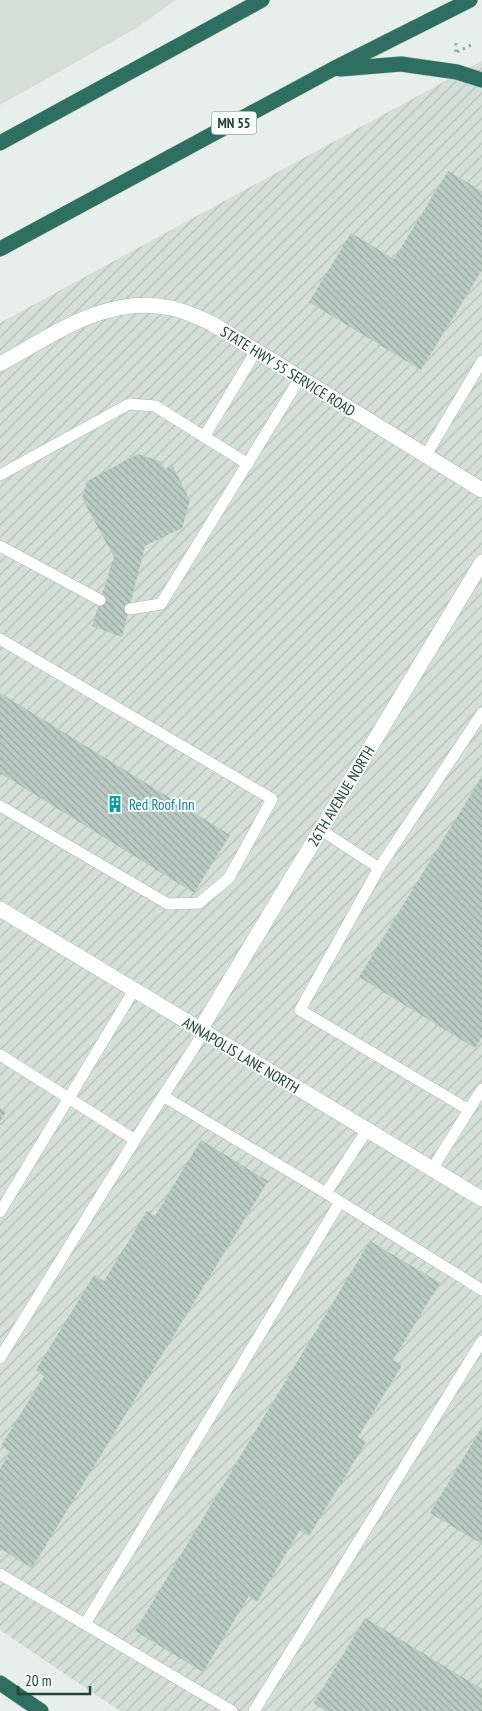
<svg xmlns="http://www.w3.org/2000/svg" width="482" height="1711" viewBox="0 0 482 1711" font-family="'PT Sans Narrow',sans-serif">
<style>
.built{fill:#d4dfda}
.industrial{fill:url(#industrial-furrows)}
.building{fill:url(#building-back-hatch)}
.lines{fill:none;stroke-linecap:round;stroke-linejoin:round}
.lane-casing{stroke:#a8b8b2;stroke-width:12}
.street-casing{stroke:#a8b8b2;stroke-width:16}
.highway-casing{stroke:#c2cac8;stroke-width:16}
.path{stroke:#86b3a5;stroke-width:3;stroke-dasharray:2.5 4;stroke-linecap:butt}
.lane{stroke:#fff;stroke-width:11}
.street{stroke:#fff;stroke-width:15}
.highway{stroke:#2f6f62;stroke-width:15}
.labels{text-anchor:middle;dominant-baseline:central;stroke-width:4;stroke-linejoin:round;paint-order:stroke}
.shield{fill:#f7fbf9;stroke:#637a73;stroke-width:1}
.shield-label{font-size:14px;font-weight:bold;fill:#24423a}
.street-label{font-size:15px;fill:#24423a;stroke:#f7fbf9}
.culture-label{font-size:15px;fill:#0d838f;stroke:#f7fbf9;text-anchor:start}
</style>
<defs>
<pattern id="industrial-furrows" width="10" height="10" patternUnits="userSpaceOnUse" patternTransform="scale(1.25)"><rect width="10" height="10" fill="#d4dfda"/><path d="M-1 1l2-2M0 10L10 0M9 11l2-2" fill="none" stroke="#b6c1bc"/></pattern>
<pattern id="building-back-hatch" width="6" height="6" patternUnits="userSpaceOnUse" patternTransform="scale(1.25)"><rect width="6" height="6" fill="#bbcac4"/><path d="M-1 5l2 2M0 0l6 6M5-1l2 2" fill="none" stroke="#98a6a0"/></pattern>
</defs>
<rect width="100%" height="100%" fill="#e6efeb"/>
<!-- built -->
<path class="built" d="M0 0H176L135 29 0 105Z"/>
<!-- industrial -->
<path class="industrial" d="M482 61V1711H120L0 1630V323Z"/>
<!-- building -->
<g class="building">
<path d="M448 171 482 191V270L421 370 309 302 351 233 394 259Z"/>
<path d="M138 454 160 461 165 469 172 464 190 501 182 528 145 546 122 637 92 626 114 557 82 498 87 481Z"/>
<path d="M0 693 230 835 194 893 0 773Z"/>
<path d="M482 776V1037L475 1048 359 977Z"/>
<path d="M0 1108 6 1112 0 1122Z"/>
<path d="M201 1140 268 1181 32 1568 0 1548V1469L10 1452 1 1446 44 1376 36 1370 94 1275 104 1281 147 1211 155 1216Z"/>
<path d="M370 1241 440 1283 393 1360 402 1365 358 1437 366 1442 309 1536 300 1530 257 1602 249 1596 203 1672 135 1631Z"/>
<path d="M482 1427V1544L430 1513Z"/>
<path d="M365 1618 482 1689V1711H326L314 1703Z"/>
</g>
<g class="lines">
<!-- lane casing -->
<g class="lane-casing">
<g id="lane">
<path d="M204 437 256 351"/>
<path d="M426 455 482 361"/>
<path d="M0 475 129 404 155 406 248 464"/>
<path d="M0 546 100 600"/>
<path d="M130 609 161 604 300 378"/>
<path d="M0 639 272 799 229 878 199 903 168 904 0 806"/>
<path d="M321 830 379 868 482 713"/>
<path d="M379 868 300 1010 469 1110"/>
<path d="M0 1055 135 1140"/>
<path d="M163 1096 326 1193 482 1290"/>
<path d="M432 1169 482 1089"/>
<path d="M326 1193 367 1130"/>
<path d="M0 1212 134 990"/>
<path d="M0 1358 135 1140 204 1032"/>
<path d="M0 1574 232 1711"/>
<path d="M85 1624 340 1202"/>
<path d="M254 1711 482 1341"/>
</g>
</g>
<!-- street casing -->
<g class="street-casing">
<g id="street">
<path d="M0 364C53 335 107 294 171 308 185 311 198 317 211 323L482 490"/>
<path d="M0 909 482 1199"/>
<path d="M200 1030 482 562"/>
</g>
</g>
<!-- highway casing -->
<g class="highway-casing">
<g id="highway">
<path d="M340 69 401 64 457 72 482 80"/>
<path d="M0 143 262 0"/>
<path d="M0 249 333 69 470 0"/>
<path d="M0 1683 41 1711"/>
</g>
</g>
<!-- path -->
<g class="path">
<path d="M456 43V52"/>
<path d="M457 52 471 45"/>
</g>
<!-- lane -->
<use href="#lane" class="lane"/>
<!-- street -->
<use href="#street" class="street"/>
<!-- highway -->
<use href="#highway" class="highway"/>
</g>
<!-- icons -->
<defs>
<g id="building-bare" transform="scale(1.35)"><path d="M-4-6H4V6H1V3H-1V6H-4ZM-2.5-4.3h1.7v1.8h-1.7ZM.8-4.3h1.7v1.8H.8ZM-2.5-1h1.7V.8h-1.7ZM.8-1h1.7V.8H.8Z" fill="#0f9aa8" stroke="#f7fbf9" stroke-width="2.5" paint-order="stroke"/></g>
</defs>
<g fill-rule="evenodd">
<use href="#building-bare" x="115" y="804"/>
</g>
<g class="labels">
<!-- shield labels -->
<rect class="shield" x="211.5" y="111.5" width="45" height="23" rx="4"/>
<g class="shield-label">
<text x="234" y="123">MN 55</text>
</g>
<!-- street labels -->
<g class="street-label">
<text transform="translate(288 371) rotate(32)">STATE HWY 55 SERVICE ROAD</text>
<text transform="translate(341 796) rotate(-59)">26TH AVENUE NORTH</text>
<text transform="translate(241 1055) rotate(31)">ANNAPOLIS LANE NORTH</text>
</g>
<!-- culture labels -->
<g class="culture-label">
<text x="129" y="804">Red Roof Inn</text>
</g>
</g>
<!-- scale -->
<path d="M18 1686v8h72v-8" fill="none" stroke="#24423a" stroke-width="2.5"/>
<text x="25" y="1686" font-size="15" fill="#24423a" stroke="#f7fbf9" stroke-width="4" paint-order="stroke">20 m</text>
</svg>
